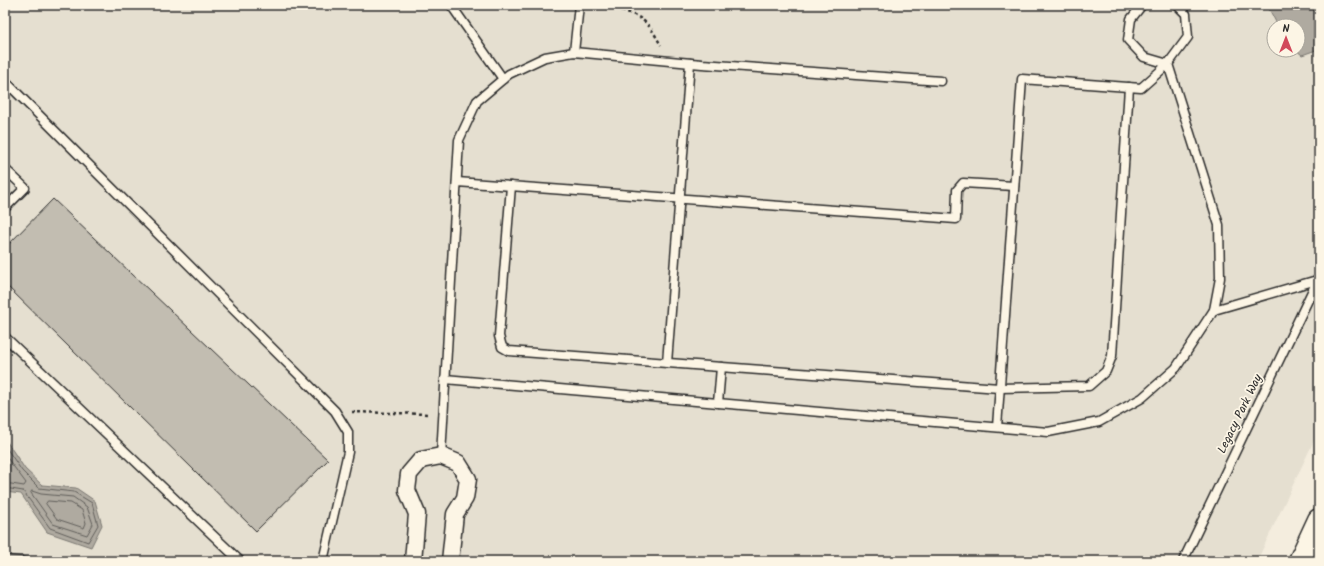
<svg xmlns="http://www.w3.org/2000/svg" width="1324" height="566" viewBox="0 0 1324 566" font-family="Kalam,sans-serif">
<style>
.built{fill:#e5dfd0;fill-rule:evenodd}
.water{fill:#afaaa0;stroke:#7a7771}
.lines{fill:none;stroke-linecap:round;stroke-linejoin:round}
.shore{stroke:#605e5a;stroke-width:1}
.building{fill:#c2bdb1;stroke:#2b2b2b}
.service-casing{stroke:#2b2b2b;stroke-width:11}
.minor-casing{stroke:#2b2b2b;stroke-width:19}
.motorway-casing{stroke:#2b2b2b;stroke-width:25}
.path{stroke:#2b2b2b;stroke-width:2.5;stroke-dasharray:3 3;stroke-linecap:butt}
.service{stroke:#fcf5e5;stroke-width:8}
.minor{stroke:#fcf5e5;stroke-width:16}
.motorway{stroke:#fcf5e5;stroke-width:22}
.labels{text-anchor:middle;dominant-baseline:central;stroke-width:3.5;stroke-linejoin:round;paint-order:stroke}
.street-label{font-size:12px;fill:#2b2b2b;stroke:#fcf5e5}
</style>
<rect width="100%" height="100%" fill="#f4edde"/>
<filter id="ink" filterUnits="userSpaceOnUse"><feTurbulence type="fractalNoise" baseFrequency=".025" numOctaves="2"/><feDisplacementMap in="SourceGraphic" scale="8" xChannelSelector="R" yChannelSelector="G"/><feConvolveMatrix kernelMatrix="1 2 1 2 8 2 1 2 1" color-interpolation-filters="sRGB"/></filter>
<g filter="url(#ink)">
<!-- built -->
<path class="built" d="M5 5H1319V430L1257 561H5ZM1274 26H1298V50H1274Z"/>
<!-- water -->
<g class="water">
<path d="M1267 5H1319V49L1302 55 1296 50H1298V26H1278Z"/>
<path d="M5 439 25 469 42 485 76 488 95 501 102 525 91 547 47 532 21 494 5 492Z"/>
</g>
<g class="lines">
<!-- shore -->
<g class="shore">
<path d="M5 446 22 471 39 488 74 492 92 503 98 525 88 542 50 528 23 491 5 488"/>
<path d="M5 455 26 483 24 486 5 483"/>
<path d="M32 491 41 494 73 497 87 507 93 524 87 535 53 524 31 493Z"/>
<path d="M48 501 71 503 82 510 86 523 84 528 57 519 46 504Z"/>
</g>
</g>
<!-- building -->
<g class="building">
<path d="M945 5H982V7Z"/>
<path d="M53 199 328 460 256 531 5 284V248Z"/>
<path d="M5 555 64 561H5Z"/>
</g>
<g class="lines">
<!-- service casing -->
<g class="service-casing">
<g id="service">
<path d="M451 5 503 79"/>
<path d="M1142 5 1131 19 1128 40 1144 57 1168 64"/>
<path d="M574 52 579 5"/>
<path d="M5 81 335 411 348 432V452L323 561"/>
<path d="M5 169 25 188 5 208"/>
<path d="M457 182 956 219 957 190 963 183 1014 186"/>
<path d="M511 186 499 336 502 347 509 351 999 388 1089 386 1106 371 1112 356 1129 87"/>
<path d="M1214 310 1317 280"/>
<path d="M5 337 240 561"/>
<path d="M667 363 690 63"/>
<path d="M445 379 1048 432 1099 422 1142 398 1176 368 1214 310 1220 278 1219 225 1168 64"/>
<path d="M718 403 721 367"/>
<path d="M997 427 1022 79 1141 88 1168 64 1188 37 1186 14 1177 5"/>
<path d="M441 456 459 140 477 101 509 74 545 57 574 52 702 64 941 81"/>
<path d="M1183 561 1319 277"/>
</g>
</g>
<!-- minor casing -->
<g class="minor-casing">
<path id="minor" d="M413 561 417 514 407 490 409 474 421 460 441 456 458 463 468 479 465 498 455 514 450 561"/>
</g>
<!-- motorway casing -->
<g class="motorway-casing">
<path id="motorway" d="M1300 561 1319 520"/>
</g>
<!-- path -->
<g class="path">
<path d="M592 5C609 7 635 11 647 24 653 30 657 39 661 45"/>
<path d="M352 412 429 414"/>
</g>
<!-- service -->
<use href="#service" class="service"/>
<!-- minor -->
<use href="#minor" class="minor"/>
<!-- motorway -->
<use href="#motorway" class="motorway"/>
</g>
</g>
<g class="labels">
<!-- street labels -->
<g class="street-label">
<text transform="translate(1240 414) rotate(-64)">Legacy Park Way</text>
</g>
</g>
<!-- margin -->
<rect width="1324" height="566" fill="none" stroke="#fcf5e5" stroke-width="20"/>
<rect x="10" y="10" width="1304" height="546" fill="none" stroke="#2b2b2b" stroke-width="1.5" filter="url(#ink)"/>
<!-- north arrow -->
<g transform="translate(1286 38)"><circle r="19" fill="#fcf5e5" stroke="#a8a49b"/>
<path d="M0-3L7 15L0 10L-7 15Z" fill="#d1495b"/>
<text y="-6" font-size="11" font-weight="bold" text-anchor="middle" fill="#2b2b2b">N</text>
</g>
</svg>
